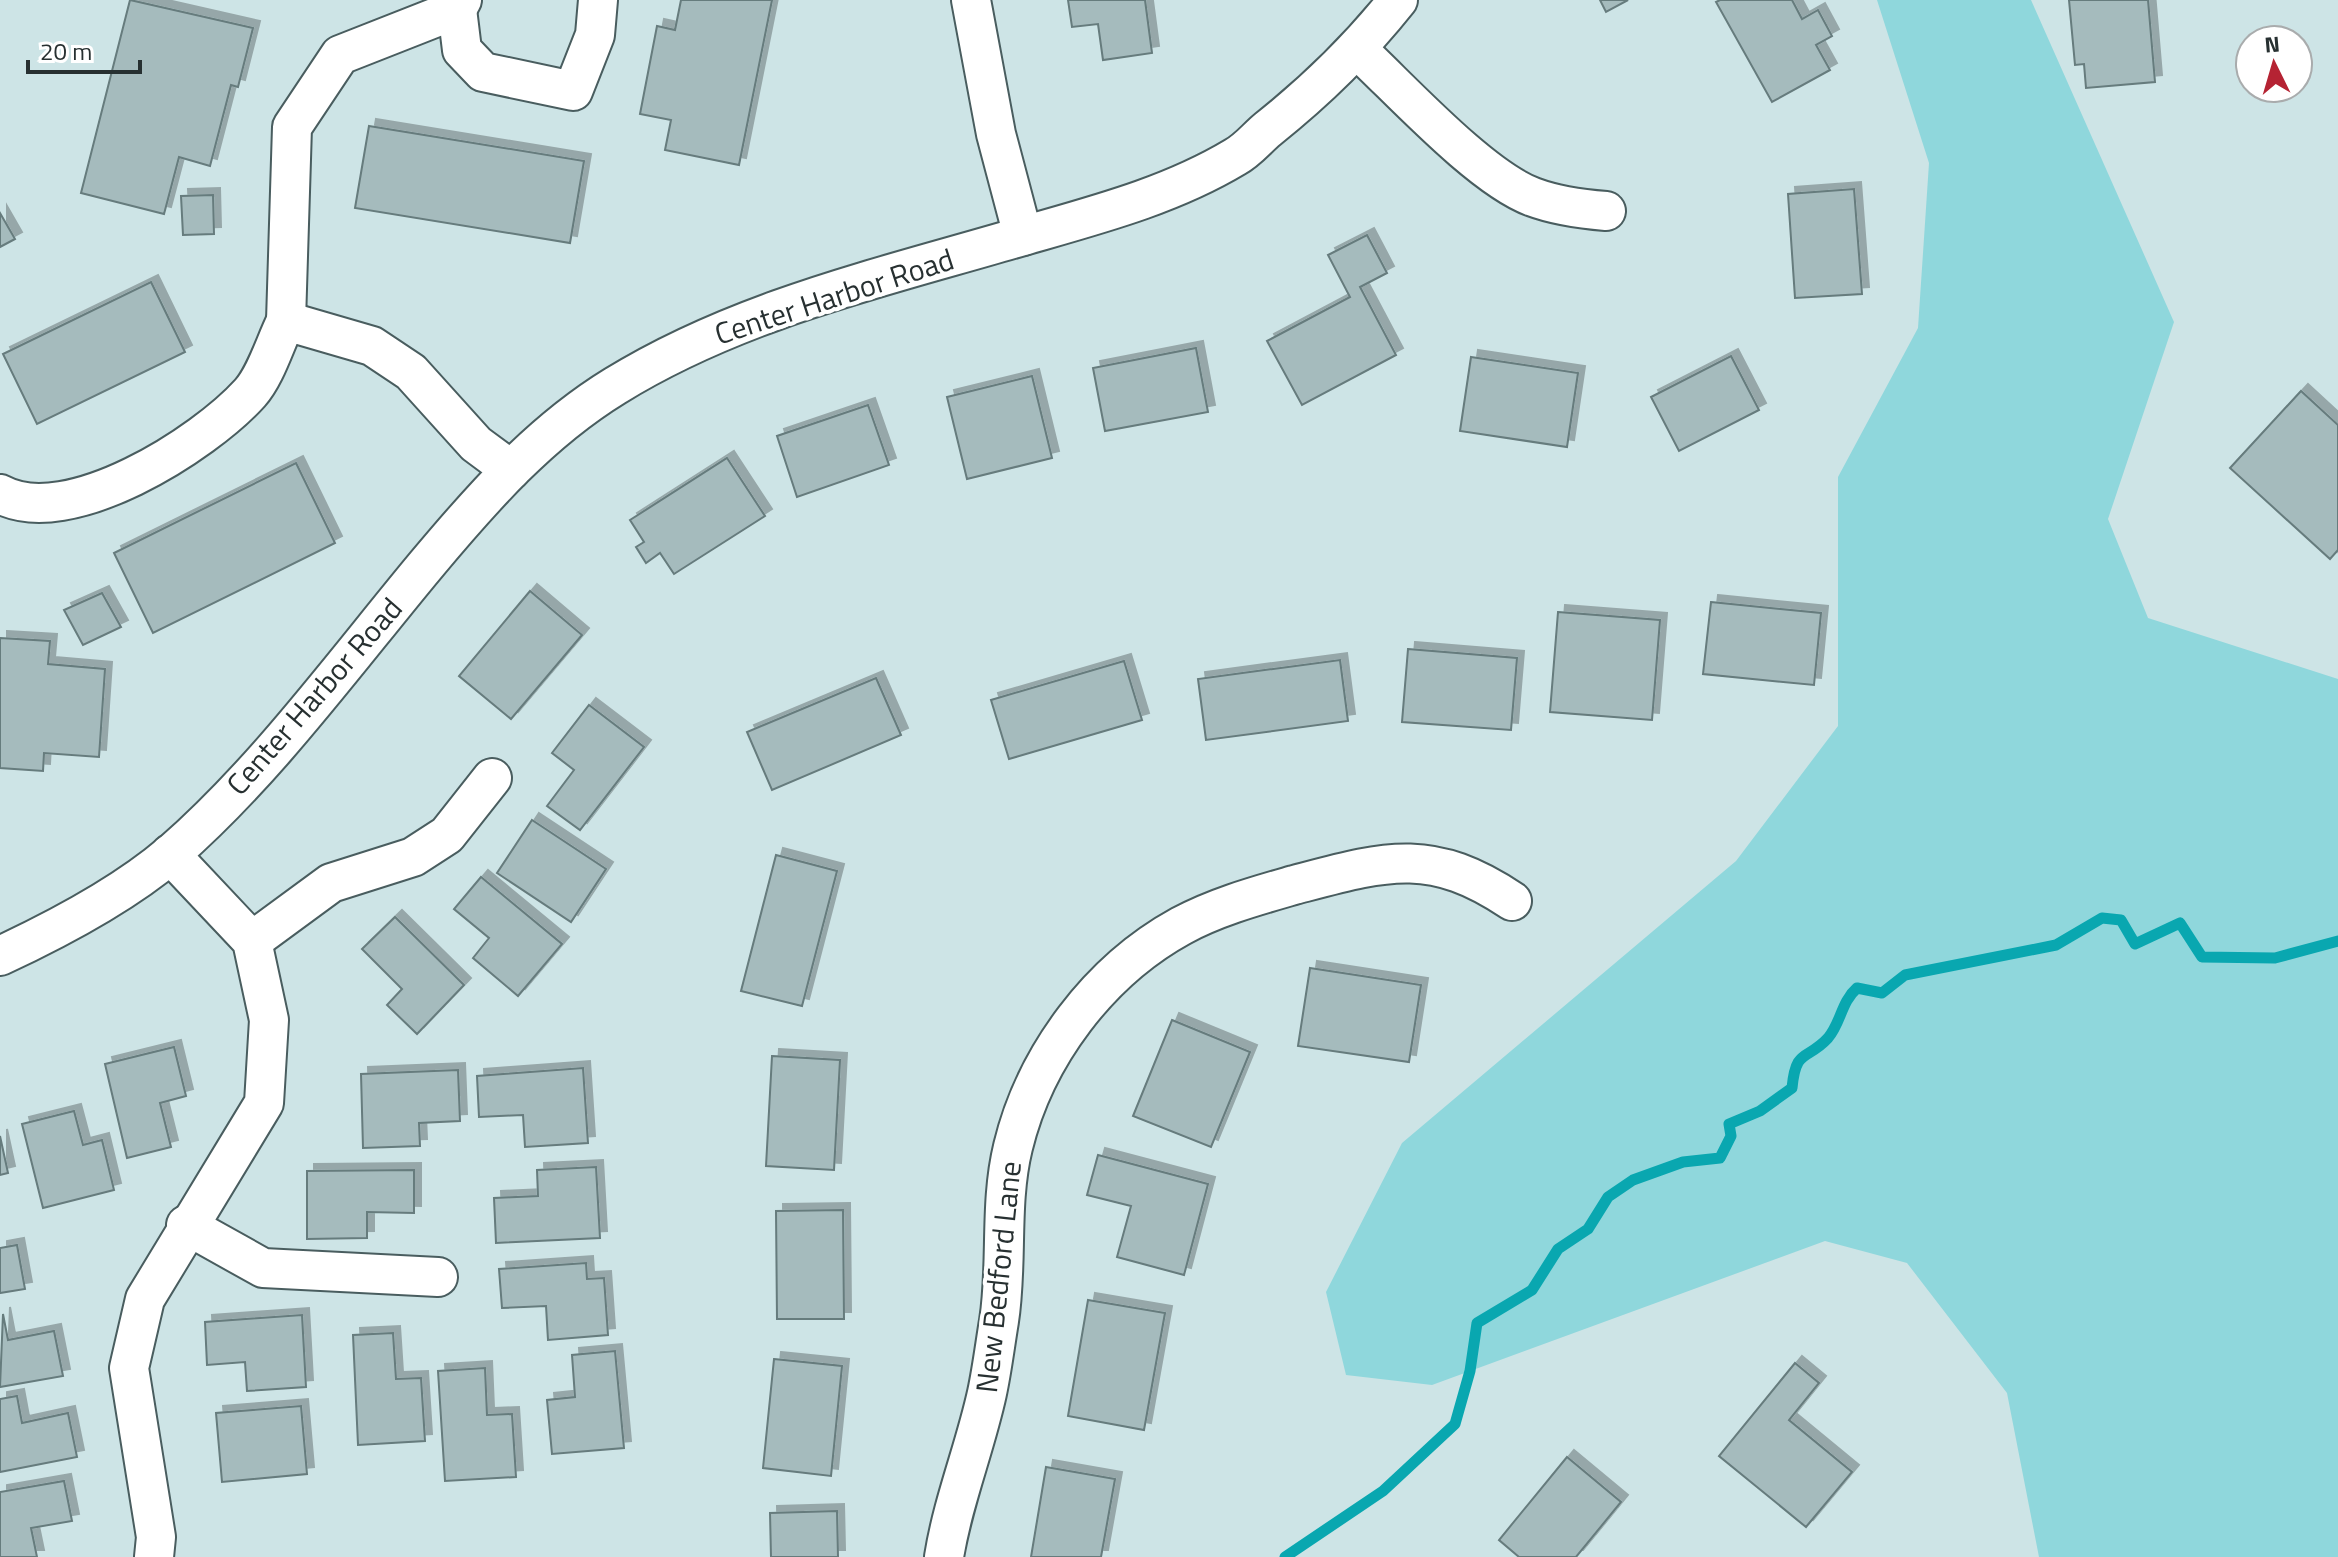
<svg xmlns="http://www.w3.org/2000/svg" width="2338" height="1557" viewBox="0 0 2338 1557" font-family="'Titillium Web',sans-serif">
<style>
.green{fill:#8fd7dc}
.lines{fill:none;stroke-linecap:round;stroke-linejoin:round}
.stream{stroke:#09a7b0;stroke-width:11}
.building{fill:#a5bbbd;stroke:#667b7d;stroke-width:2;filter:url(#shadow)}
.street-casing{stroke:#495d5f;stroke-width:42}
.street{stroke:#fff;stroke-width:38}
.labels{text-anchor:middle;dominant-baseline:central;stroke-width:8;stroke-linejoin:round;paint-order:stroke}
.street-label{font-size:30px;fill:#273031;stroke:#fff}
</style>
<defs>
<filter id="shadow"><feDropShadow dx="7" dy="-7" stdDeviation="0" flood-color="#0004"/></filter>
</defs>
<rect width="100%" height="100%" fill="#cde4e6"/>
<!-- green -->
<path class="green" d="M1877 0H2031L2174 322 2108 519 2148 618 2338 679V1557H2039L2007 1393 1907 1263 1825 1241 1432 1385 1346 1375 1326 1292 1402 1143 1736 861 1838 726V477L1918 328 1929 163Z"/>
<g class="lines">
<!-- stream -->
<path class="stream" d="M1285 1557 1383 1491 1455 1424 1470 1371 1477 1323 1532 1290 1558 1249 1588 1229 1608 1197 1633 1180 1683 1162 1720 1158 1731 1136 1729 1124 1760 1111 1792 1088C1796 1047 1807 1061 1828 1038 1841 1023 1841 1002 1857 988L1882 993 1905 975 2056 945 2102 918 2121 920 2135 944 2180 923 2202 957 2275 958 2338 941"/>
</g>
<!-- building -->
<g class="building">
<path d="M130 0 253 28 238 87 231 85 210 166 179 157 164 214 81 193Z"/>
<path d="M681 0H772L739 165 665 150 671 120 640 114 657 26 675 30Z"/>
<path d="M1068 0H1145L1152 53 1103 60 1098 24 1072 27Z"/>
<path d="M1600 0H1628L1606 12Z"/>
<path d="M1720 0H1792L1802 19 1818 10 1832 36 1816 45 1830 70 1772 102 1716 2Z"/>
<path d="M2069 0H2148L2155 82 2086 88 2084 64 2075 65Z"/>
<path d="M369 126 584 161 570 243 355 208Z"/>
<path d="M1854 189 1862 294 1795 298 1788 194Z"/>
<path d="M213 195 214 234 183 235 181 196Z"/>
<path d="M0 213 15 239 0 247Z"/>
<path d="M1367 235 1387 273 1360 287 1396 355 1302 405 1267 341 1350 297 1328 255Z"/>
<path d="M151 282 185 352 37 424 3 354Z"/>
<path d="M1196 348 1208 412 1105 431 1093 368Z"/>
<path d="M1731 356 1759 410 1679 451 1651 397Z"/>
<path d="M1471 357 1578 373 1567 447 1460 431Z"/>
<path d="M1032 376 1052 458 967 479 947 397Z"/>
<path d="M2301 391 2338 425V550L2330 559 2230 468Z"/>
<path d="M868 405 889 465 797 497 777 436Z"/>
<path d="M727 458 765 516 674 574 660 553 646 563 636 547 644 542 630 520Z"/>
<path d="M296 463 335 543 153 633 114 553Z"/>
<path d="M530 591 582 635 511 719 459 676Z"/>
<path d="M102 593 121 627 83 645 64 610Z"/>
<path d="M1711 602 1821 613 1814 685 1703 674Z"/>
<path d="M1558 612 1660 620 1652 720 1550 712Z"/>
<path d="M0 638 50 641 48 664 105 669 99 757 44 753 43 771 0 768Z"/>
<path d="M1408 649 1517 658 1511 730 1402 722Z"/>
<path d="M1340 660 1348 721 1206 740 1198 679Z"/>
<path d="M1124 661 1142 720 1009 759 991 700Z"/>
<path d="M876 678 901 735 772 790 747 732Z"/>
<path d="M589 705 644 747 580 830 547 806 574 770 552 753Z"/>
<path d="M532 820 606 869 571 922 497 873Z"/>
<path d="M776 855 837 871 802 1006 741 991Z"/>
<path d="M481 877 562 944 518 996 473 958 489 938 454 909Z"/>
<path d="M395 917 464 985 417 1034 387 1005 402 989 362 949Z"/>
<path d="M1310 968 1421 985 1409 1062 1298 1046Z"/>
<path d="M1172 1020 1250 1052 1211 1147 1133 1116Z"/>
<path d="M174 1047 186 1096 160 1103 171 1147 127 1158 105 1064Z"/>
<path d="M772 1056 840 1060 834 1170 766 1166Z"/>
<path d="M583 1068 588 1143 525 1147 523 1115 479 1117 477 1076Z"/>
<path d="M458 1070 460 1121 419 1123 420 1146 363 1148 361 1074Z"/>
<path d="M74 1111 83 1145 102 1140 114 1190 43 1208 22 1124Z"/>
<path d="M0 1136 8 1173 0 1175Z"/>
<path d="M1098 1155 1208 1184 1184 1275 1117 1257 1131 1206 1087 1195Z"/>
<path d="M596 1167 600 1238 496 1243 494 1198 538 1196 537 1170Z"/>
<path d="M414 1170V1213L367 1212V1238L307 1239V1171Z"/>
<path d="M843 1210 844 1319H777L776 1211Z"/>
<path d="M17 1245 25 1289 0 1293V1248Z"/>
<path d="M586 1263 587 1279 604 1278 608 1335 548 1340 546 1306 502 1308 499 1269Z"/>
<path d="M1088 1300 1165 1313 1144 1430 1068 1416Z"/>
<path d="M3 1314 8 1340 54 1331 63 1376 0 1387Z"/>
<path d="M302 1315 306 1387 247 1391 245 1362 207 1365 205 1322Z"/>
<path d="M393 1333 396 1379 421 1378 425 1441 358 1445 353 1335Z"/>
<path d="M615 1351 624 1448 552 1454 547 1400 575 1397 572 1355Z"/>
<path d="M774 1359 842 1366 831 1476 763 1468Z"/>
<path d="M1795 1363 1819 1383 1789 1420 1852 1472 1806 1527 1719 1456Z"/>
<path d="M485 1368 487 1415 512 1414 516 1477 445 1481 438 1371Z"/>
<path d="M17 1396 22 1423 68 1413 77 1457 0 1472V1399Z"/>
<path d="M301 1406 307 1474 222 1482 216 1413Z"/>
<path d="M1567 1457 1621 1502 1576 1557H1519L1499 1540Z"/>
<path d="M1046 1467 1115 1479 1101 1557H1031Z"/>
<path d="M64 1481 72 1521 31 1528 37 1557H0V1492Z"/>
<path d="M837 1511 838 1557H771L770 1513Z"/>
</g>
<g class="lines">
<!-- street casing -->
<g class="street-casing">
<g id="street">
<path d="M971 0 996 134 1023 236"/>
<path d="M457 9 462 50 483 72 573 91 595 35 598 0"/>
<path d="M1358 50C1401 90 1481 178 1533 197 1557 206 1581 209 1606 211"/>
<path d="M286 321 292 127 340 55 457 9 462 0"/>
<path d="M0 494C68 531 204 444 250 393 266 375 275 343 286 321L372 346 411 372 476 444 511 470"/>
<path d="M252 941 331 883 413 857 447 835 492 778"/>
<path d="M0 956C58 929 123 895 172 853 266 771 346 661 426 565 482 498 540 432 615 386 740 309 884 277 1023 236 1096 215 1170 196 1235 157 1248 150 1257 138 1268 129 1317 90 1359 49 1398 0"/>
<path d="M186 1225 263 1268 438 1277"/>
<path d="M154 1557 156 1537 129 1368 145 1299 264 1103 269 1020 252 941 170 854"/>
<path d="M944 1557C953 1501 975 1448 987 1393 992 1370 995 1345 999 1321 1008 1264 999 1204 1013 1147 1035 1056 1099 971 1181 926 1216 907 1256 896 1294 885 1385 861 1430 846 1512 901"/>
</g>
</g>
<!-- street -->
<use href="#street" class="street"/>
</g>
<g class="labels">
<!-- street labels -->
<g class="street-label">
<text transform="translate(834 296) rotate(-18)">Center Harbor Road</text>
<text transform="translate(314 696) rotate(-49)">Center Harbor Road</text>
<text transform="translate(998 1277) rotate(-84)">New Bedford Lane</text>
</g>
</g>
<!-- north arrow -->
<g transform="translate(2274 64) rotate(355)"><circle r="38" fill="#ffffff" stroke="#a9acad" stroke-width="2"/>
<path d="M0-6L14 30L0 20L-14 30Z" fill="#b52333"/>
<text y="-12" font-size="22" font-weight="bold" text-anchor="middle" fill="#273031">N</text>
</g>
<!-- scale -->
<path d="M28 60v12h112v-12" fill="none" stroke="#273031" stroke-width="4"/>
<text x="40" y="60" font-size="24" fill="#273031" stroke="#ffffff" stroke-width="6" paint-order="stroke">20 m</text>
</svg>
